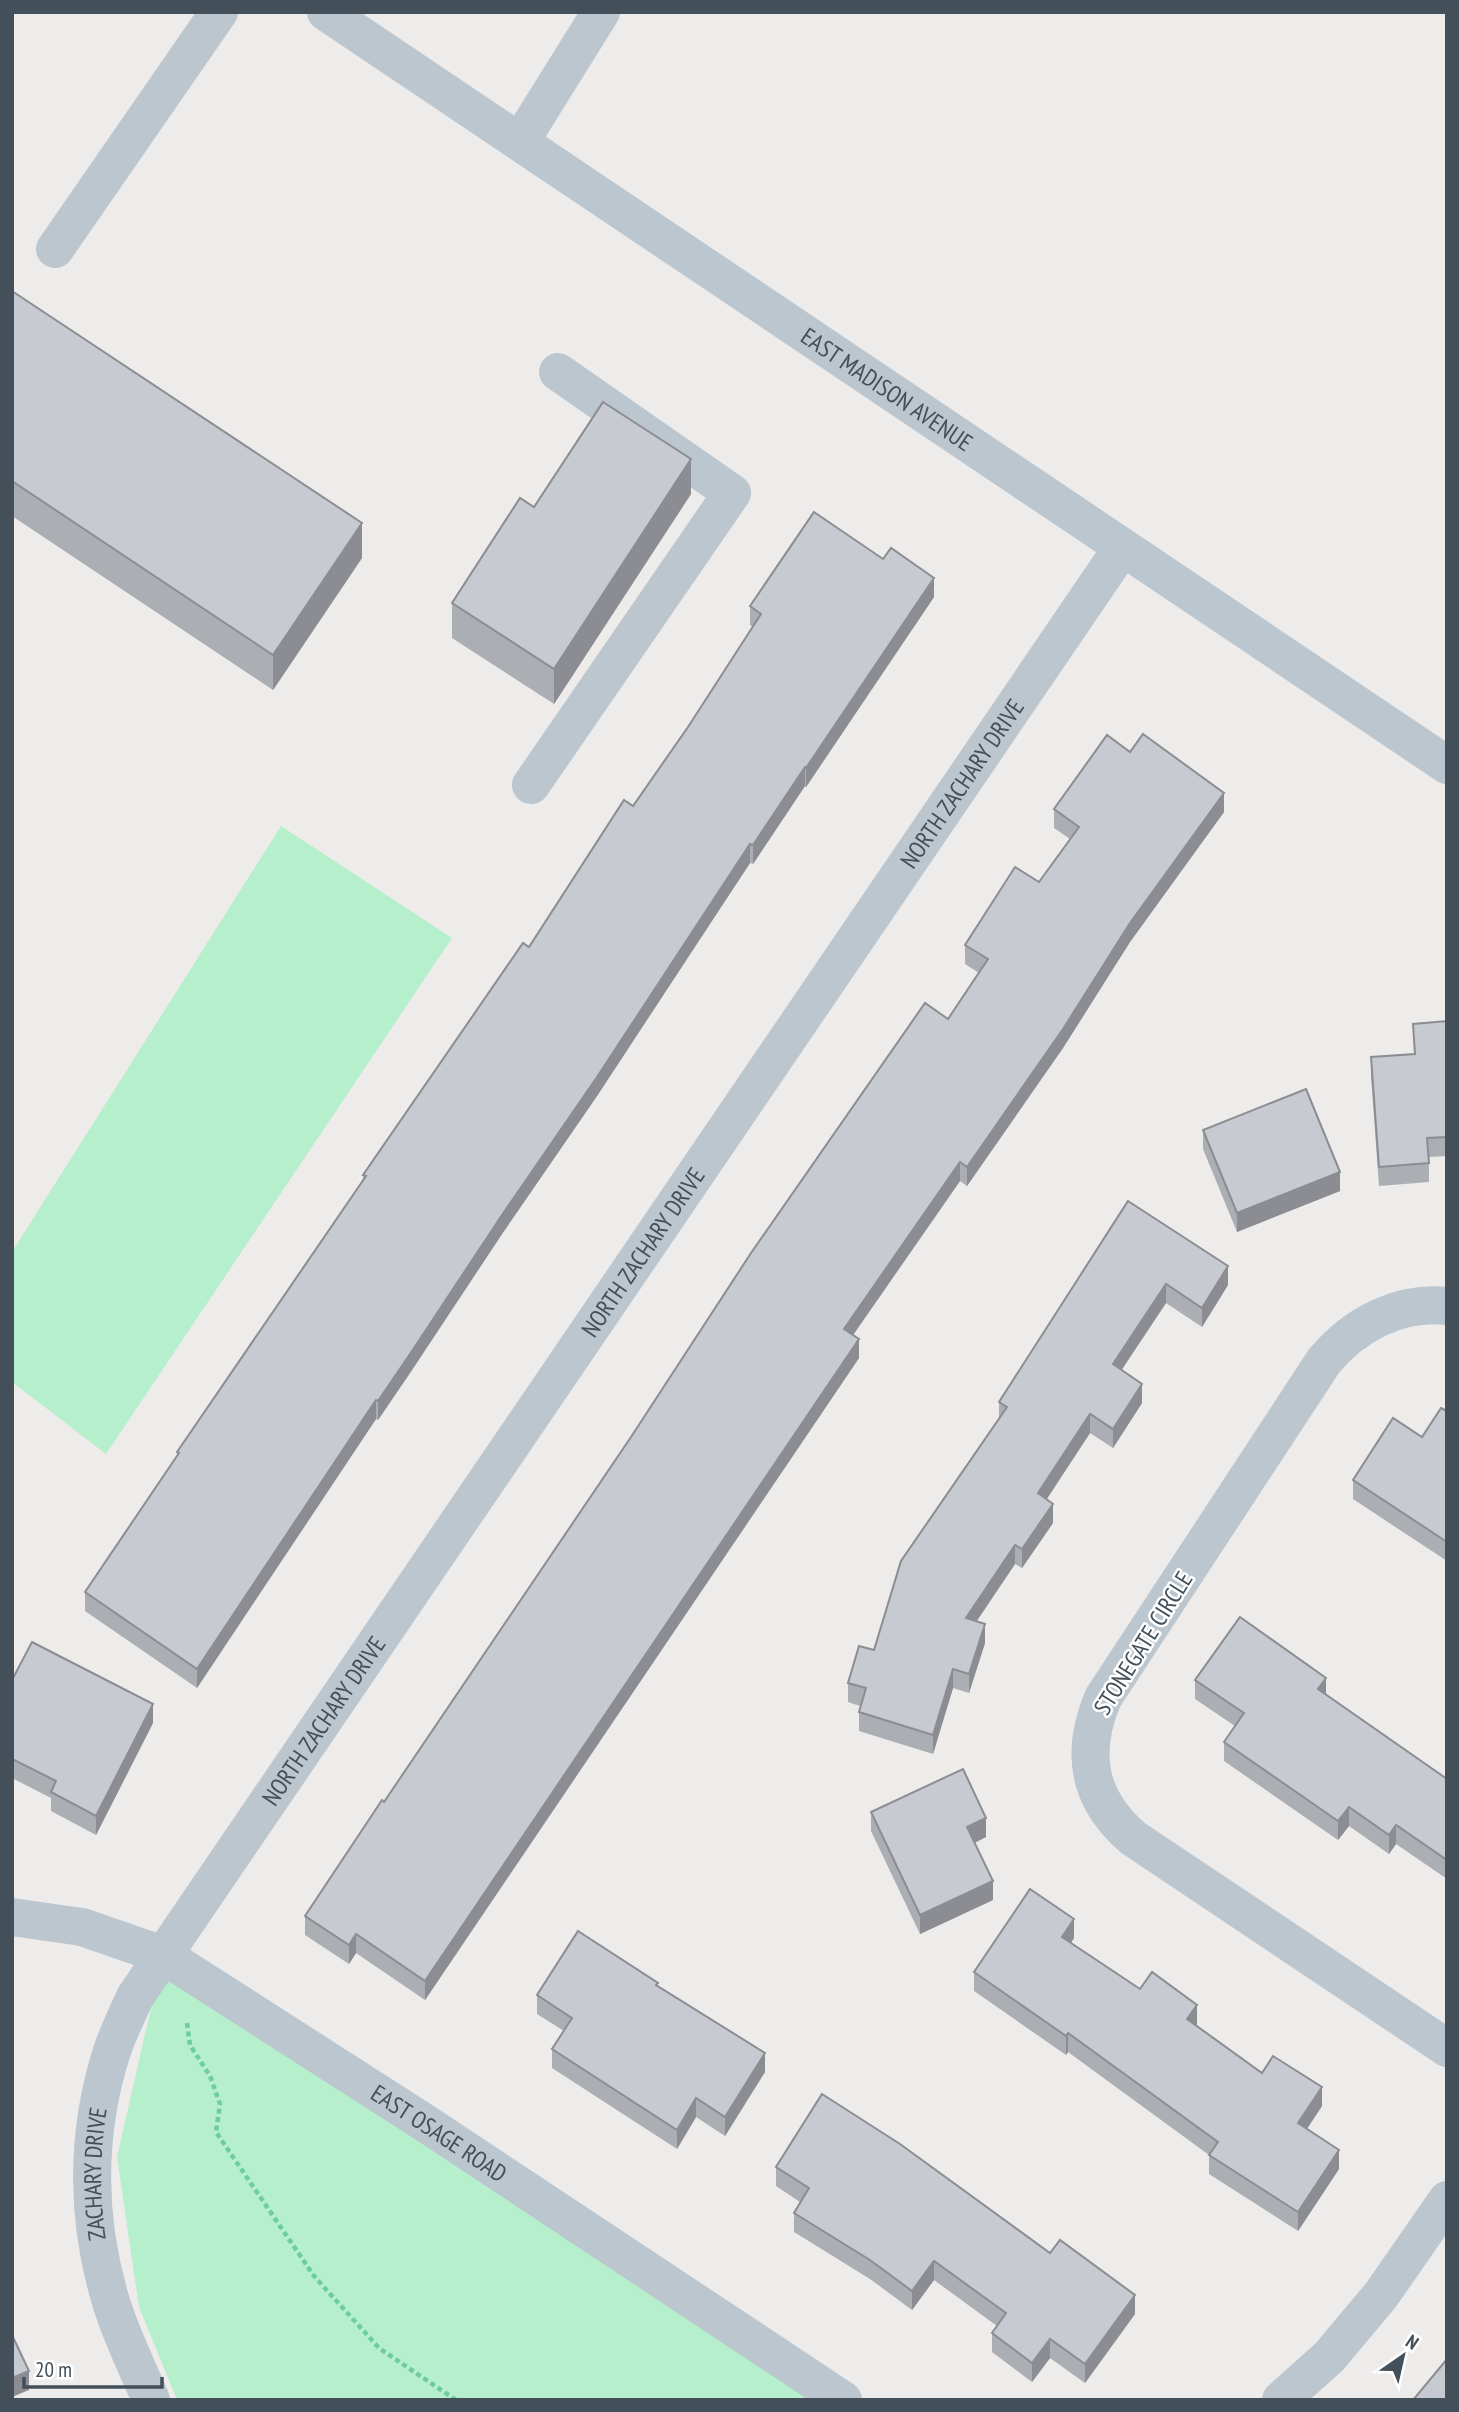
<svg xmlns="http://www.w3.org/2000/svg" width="1459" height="2412" viewBox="0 0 1459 2412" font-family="'PT Sans Narrow',sans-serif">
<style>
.green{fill:#b6efcb}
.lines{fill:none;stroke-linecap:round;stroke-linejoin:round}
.path{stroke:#6ecd9c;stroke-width:4.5;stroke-dasharray:5 3.5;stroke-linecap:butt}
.minor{stroke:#bbc6ce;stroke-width:38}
.wall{fill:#abaeb3}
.shaded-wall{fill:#8b8d92}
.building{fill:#c7cad0;stroke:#8b8d92;stroke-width:2}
.labels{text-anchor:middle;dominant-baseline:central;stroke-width:5;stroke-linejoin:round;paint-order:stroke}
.street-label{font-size:24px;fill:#434f59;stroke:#fff}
</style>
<rect width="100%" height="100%" fill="#eeebeb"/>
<!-- green -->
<g class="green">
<path d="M281 826 452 938 106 1454 12 1382V1252Z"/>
<path d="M163 1955 843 2400H177L139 2307 117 2157Z"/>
</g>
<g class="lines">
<!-- path -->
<path class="path" d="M187 2023 190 2045 210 2076 220 2104 216 2132 314 2276 379 2348 456 2400"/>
<!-- minor -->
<g class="minor">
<path id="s1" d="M326 12 1447 765"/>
<path d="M520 142 601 12"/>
<path d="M55 249 219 12"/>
<path d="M531 785 732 493 558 372"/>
<path d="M1447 1306C1398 1301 1354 1325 1324 1361L1103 1698C1080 1753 1088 1799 1133 1838L1447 2048"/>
<path id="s2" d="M12 1917 82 1927 163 1955 425 2123 843 2400"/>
<path id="s3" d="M151 2400C138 2369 122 2337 112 2305 86 2222 85 2135 112 2051 118 2033 127 2015 135 1997L1122 548"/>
<path d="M1281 2400 1329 2357 1381 2295 1447 2200"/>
</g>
</g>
<!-- wall -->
<g class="wall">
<path d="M12 291 362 558 273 690 12 516Z"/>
<path d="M691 494 554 704 452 638V603L534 507Z"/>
<path d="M934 597 806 787 805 786 753 864 750 863 597 1096 502 1234 410 1373 378 1420 376 1419 197 1688 85 1611V1592L177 1457V1452L363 1180V1175L529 947 633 806 688 727 753 627 750 625V606Z"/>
<path d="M1130 752 1224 812 1130 942 1063 1048 967 1186 960 1181 853 1335 859 1358 425 2000 356 1953 349 1964 305 1935V1916L384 1802 948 1019 979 973 965 964V945L1039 882 1070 839 1054 828V809Z"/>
<path d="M1447 1021V1156L1429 1157V1182L1379 1186 1371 1076V1057L1414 1054 1413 1024Z"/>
<path d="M1203 1130 1340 1191 1237 1232 1203 1149Z"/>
<path d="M1128 1201 1228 1285 1202 1327 1166 1303 1121 1370 1142 1403 1113 1448 1090 1433 1047 1499 1053 1523 1022 1568 1015 1564 976 1622 985 1643 969 1693 953 1688 933 1754 859 1731V1712L860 1706 848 1702V1683L874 1650 999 1419V1402Z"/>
<path d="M1447 1411V1561L1353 1499V1480L1422 1437Z"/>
<path d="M12 1680 153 1723 96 1835 51 1811V1798L12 1778Z"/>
<path d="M1195 1680 1326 1695 1447 1779V1879L1396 1844 1389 1854 1349 1826 1338 1840 1224 1761V1742L1235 1726 1195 1699Z"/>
<path d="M871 1812 986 1837 975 1843 993 1900 920 1934 871 1831Z"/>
<path d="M1074 1938 1071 1943 1140 1989 1197 2024 1196 2026 1262 2073 1322 2106 1307 2129 1339 2169 1298 2231 1209 2174V2155L1068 2052 1066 2055 974 1991V1972Z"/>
<path d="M658 1986 765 2072 725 2136 696 2117 677 2149 552 2068V2049L564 2031 537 2014V1995Z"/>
<path d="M776 2167 1135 2314 1085 2383 1050 2358 1032 2382 992 2352V2333L997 2326 934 2280 912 2310 870 2279 794 2232V2213L800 2202 776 2186Z"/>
</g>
<!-- shaded-wall -->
<g class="shaded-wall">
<path d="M691 459V494L554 704V669Z"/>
<path d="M362 523V558L273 690V655Z"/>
<path d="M934 578V597L806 787V768Z"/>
<path d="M805 767V786L753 864V845Z"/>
<path d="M1224 793V812L1130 942 1063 1048 967 1186V1167L1130 923Z"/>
<path d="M750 844V863L597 1096 502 1234 410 1373 378 1420V1401Z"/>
<path d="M960 1162V1181L844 1348V1329Z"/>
<path d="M1340 1172V1191L1237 1232V1213Z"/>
<path d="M1228 1266V1285L1202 1327V1308Z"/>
<path d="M1166 1284V1303L1113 1383V1364Z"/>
<path d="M859 1339V1358L425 2000V1981Z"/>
<path d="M1142 1384V1403L1113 1448V1429Z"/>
<path d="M376 1400V1419L197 1688V1669Z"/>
<path d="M1090 1414V1433L1038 1512V1493Z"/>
<path d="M1053 1504V1523L1022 1568V1549Z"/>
<path d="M1015 1545V1564L966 1637V1618Z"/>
<path d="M985 1624V1643L969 1693V1674Z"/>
<path d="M953 1669V1688L933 1754V1735Z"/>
<path d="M1326 1678V1697L1318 1689Z"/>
<path d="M153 1704V1723L96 1835V1816Z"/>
<path d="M1349 1807V1826L1338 1840V1821Z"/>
<path d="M986 1818V1837L967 1846V1827Z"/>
<path d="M1396 1825V1844L1389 1854V1835Z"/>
<path d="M993 1881V1900L920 1934V1915Z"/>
<path d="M1074 1919V1938L1062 1956V1937Z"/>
<path d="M356 1934V1953L349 1964V1945Z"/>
<path d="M1197 2005V2024L1187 2038V2019Z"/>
<path d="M1068 2033V2052L1066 2055V2036Z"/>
<path d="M765 2053V2072L725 2136V2117Z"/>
<path d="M1322 2087V2106L1298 2142V2123Z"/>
<path d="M696 2098V2117L677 2149V2130Z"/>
<path d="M1339 2150V2169L1298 2231V2212Z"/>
<path d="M934 2261V2280L912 2310V2291Z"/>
<path d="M1135 2295V2314L1085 2383V2364Z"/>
<path d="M1050 2339V2358L1032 2382V2363Z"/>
<path d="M29 2371V2390L12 2397V2378Z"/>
</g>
<!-- building -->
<g class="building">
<path d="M12 291 362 523 273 655 12 481Z"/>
<path d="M603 402 691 459 554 669 452 603 520 498 534 507Z"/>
<path d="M814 512 883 559 891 548 934 578 806 768 805 767 753 845 750 844 597 1077 502 1215 410 1354 378 1401 376 1400 197 1669 85 1592 179 1453 177 1452 366 1176 363 1175 523 943 529 947 624 800 633 806 688 727 761 614 750 606Z"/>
<path d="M1143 734 1224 793 1130 923 1063 1029 967 1167 960 1162 844 1329 859 1339 425 1981 356 1934 349 1945 305 1916 382 1800 384 1802 631 1437 751 1253 925 1003 948 1019 988 959 965 945 1015 867 1039 882 1079 827 1054 809 1107 735 1130 752Z"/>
<path d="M1447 1021V1137L1427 1138 1429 1163 1379 1167 1371 1057 1415 1054 1413 1024Z"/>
<path d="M1306 1089 1340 1172 1237 1213 1203 1130Z"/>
<path d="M1128 1201 1228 1266 1202 1308 1166 1284 1113 1364 1142 1384 1113 1429 1090 1414 1038 1493 1053 1504 1022 1549 1015 1545 966 1618 985 1624 969 1674 953 1669 933 1735 859 1712 866 1688 848 1683 859 1646 874 1650 901 1561 1007 1407 999 1402Z"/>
<path d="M1441 1408 1447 1411V1542L1353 1480 1393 1418 1422 1437Z"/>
<path d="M1240 1617 1326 1678 1318 1689 1447 1779V1860L1396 1825 1389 1835 1349 1807 1338 1821 1224 1742 1244 1713 1195 1680Z"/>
<path d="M32 1642 153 1704 96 1816 51 1792 56 1781 12 1759V1680Z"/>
<path d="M963 1769 986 1818 967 1827 993 1881 920 1915 871 1812Z"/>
<path d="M1030 1889 1074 1919 1062 1937 1140 1989 1152 1972 1197 2005 1187 2019 1262 2073 1273 2056 1322 2087 1298 2123 1339 2150 1298 2212 1209 2155 1218 2142 1068 2033 1066 2036 974 1972Z"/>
<path d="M578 1931 658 1983 656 1985 765 2053 725 2117 696 2098 677 2130 552 2049 572 2018 537 1995Z"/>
<path d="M822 2094 900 2144 1050 2253 1060 2240 1135 2295 1085 2364 1050 2339 1032 2363 992 2333 1006 2313 934 2261 912 2291 870 2260 794 2213 809 2188 776 2167Z"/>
<path d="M12 2335 29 2371 12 2378Z"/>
<path d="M1447 2359V2400H1413Z"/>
</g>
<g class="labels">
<!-- street labels -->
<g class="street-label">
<text stroke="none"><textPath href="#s1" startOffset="676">EAST MADISON AVENUE</textPath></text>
<text stroke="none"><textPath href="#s3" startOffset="1888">NORTH ZACHARY DRIVE</textPath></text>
<text stroke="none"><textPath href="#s3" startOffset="1321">NORTH ZACHARY DRIVE</textPath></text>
<text transform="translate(1143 1643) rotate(-58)">STONEGATE CIRCLE</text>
<text stroke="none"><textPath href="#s3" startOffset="754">NORTH ZACHARY DRIVE</textPath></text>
<text stroke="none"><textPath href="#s2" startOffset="485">EAST OSAGE ROAD</textPath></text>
<text stroke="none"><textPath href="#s3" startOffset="236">ZACHARY DRIVE</textPath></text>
</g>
</g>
<!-- border -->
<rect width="1459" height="2412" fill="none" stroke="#434f59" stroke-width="28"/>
<!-- north arrow -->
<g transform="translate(1403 2356) rotate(34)" stroke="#ffffff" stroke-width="5" paint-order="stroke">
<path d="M0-5L12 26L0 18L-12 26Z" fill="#434f59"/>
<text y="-10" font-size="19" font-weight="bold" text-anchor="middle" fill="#434f59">N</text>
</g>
<!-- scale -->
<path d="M24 2377v10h138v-10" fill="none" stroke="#434f59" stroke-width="3.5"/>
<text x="35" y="2377" font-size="21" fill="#434f59" stroke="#ffffff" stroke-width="5" paint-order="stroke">20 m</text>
</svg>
